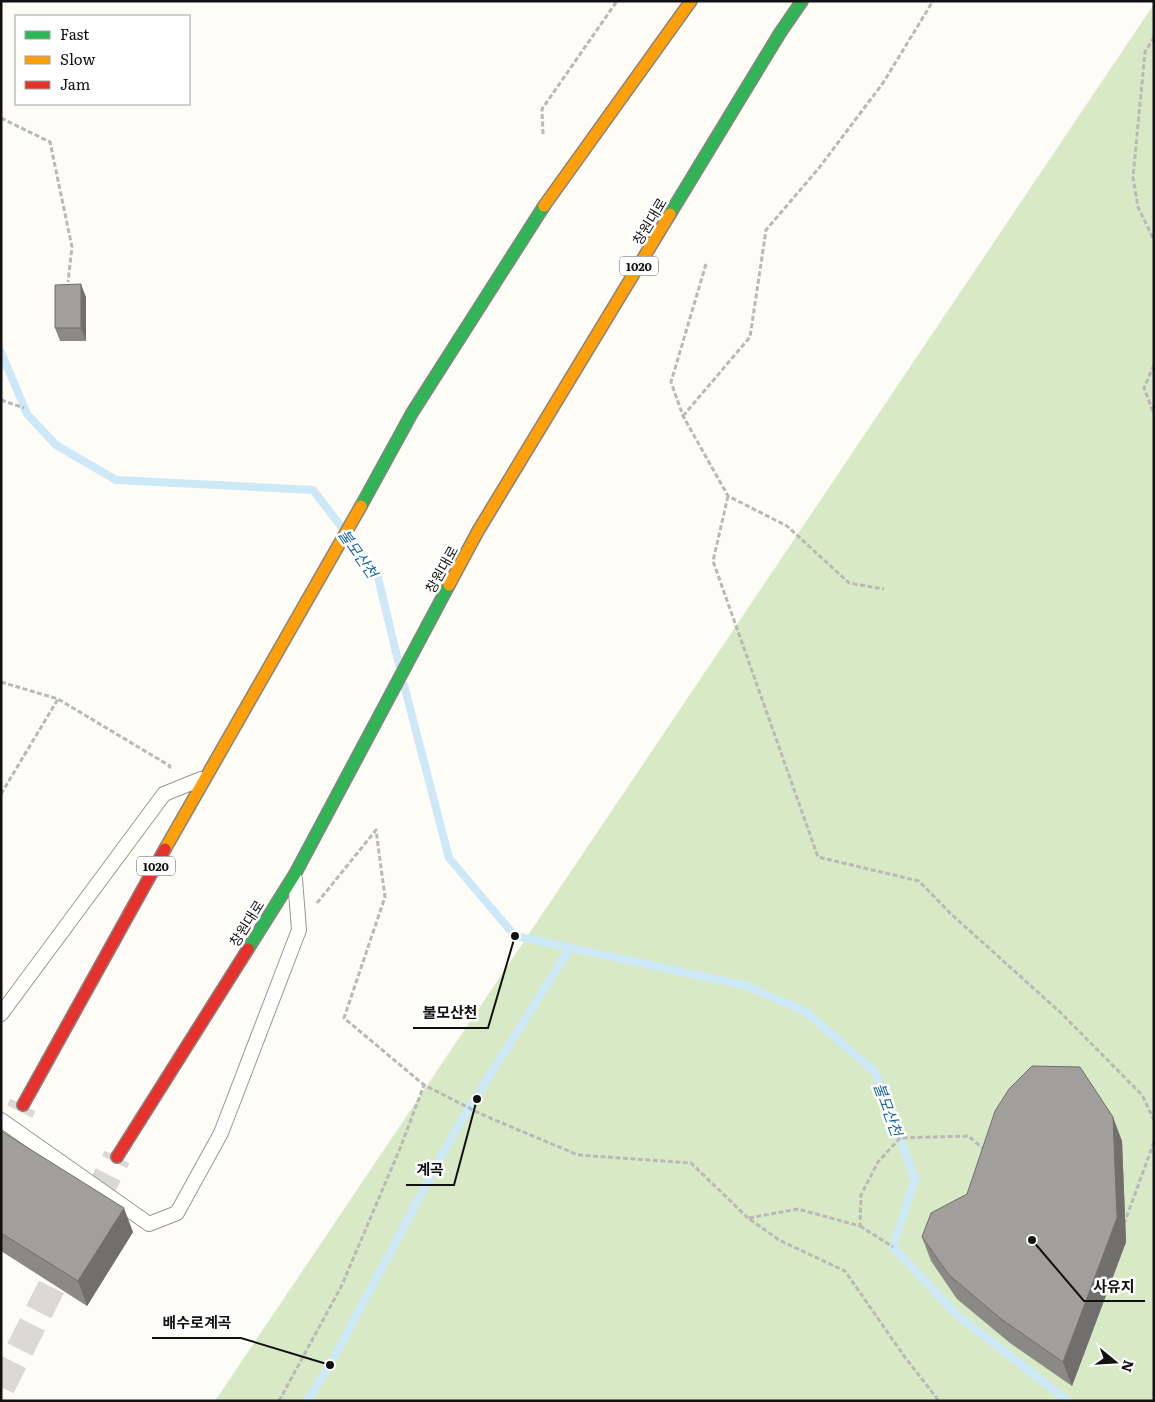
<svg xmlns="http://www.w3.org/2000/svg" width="1155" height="1402" viewBox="0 0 1155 1402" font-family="Literata,'Noto Sans KR',serif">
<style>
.forest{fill:#d8eac5}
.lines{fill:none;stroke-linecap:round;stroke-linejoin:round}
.stream{stroke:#cde8f7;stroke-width:8}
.primary-tunnel{stroke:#dad9d4;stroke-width:28;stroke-dasharray:28 14;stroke-linecap:butt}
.lane-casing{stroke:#979795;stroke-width:16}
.fast-casing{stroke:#858482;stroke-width:14}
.slow-casing{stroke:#858482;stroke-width:14}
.jam-casing{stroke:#858482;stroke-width:14}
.path{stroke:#b9b9b8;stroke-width:3;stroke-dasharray:5 2.5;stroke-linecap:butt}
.lane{stroke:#fffffe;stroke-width:14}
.fast{stroke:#30b455;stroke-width:11}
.slow{stroke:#ff9f0a;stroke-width:11}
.jam{stroke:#e5322d;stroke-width:11}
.wall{fill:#8a8986}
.shaded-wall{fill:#716f6d}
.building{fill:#a19f9c;stroke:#716f6d}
.labels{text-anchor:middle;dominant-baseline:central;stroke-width:5;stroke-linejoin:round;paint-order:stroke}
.shield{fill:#fff;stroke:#585858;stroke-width:1}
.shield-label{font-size:12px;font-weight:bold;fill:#111}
.street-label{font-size:14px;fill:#111;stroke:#fff}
.water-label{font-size:15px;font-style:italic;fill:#1768a6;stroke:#fff}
.leader{fill:none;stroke:#111;stroke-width:2}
.callout-dot{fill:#111;stroke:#fff;stroke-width:2}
.callout-label{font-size:15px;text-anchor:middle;font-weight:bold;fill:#111;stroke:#fff;stroke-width:5;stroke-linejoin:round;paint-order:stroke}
</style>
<rect width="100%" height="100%" fill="#fdfcf7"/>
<!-- forest -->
<path class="forest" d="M1154 4V1401H215Z"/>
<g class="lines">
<!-- stream -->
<g class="stream">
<path d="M1 352 27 414 56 445 116 480 313 490 343 529"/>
<path d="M350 538 377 573 399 665"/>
<path d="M404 685 449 858 515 936 748 986 806 1012 875 1072 915 1179 893 1247 956 1314 1068 1401"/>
<path d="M307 1401 330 1365 456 1129 570 948"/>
</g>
<!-- primary-tunnel -->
<g class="primary-tunnel">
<path d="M1 1149 23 1105"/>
<path d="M1 1387 117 1157"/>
</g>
<!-- lane casing -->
<g class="lane-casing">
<g id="lane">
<path d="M1 1014 164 794 201 779"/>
<path d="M1 1120 149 1224 177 1213 221 1133 299 930 295 879"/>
</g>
</g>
<!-- fast casing -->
<g class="fast-casing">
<g id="fast">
<path d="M670 214 780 33 802 1"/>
<path d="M361 506 412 413 544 206"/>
<path d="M248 949 295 874 449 585"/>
</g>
</g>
<!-- slow casing -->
<g class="slow-casing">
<g id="slow">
<path d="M544 206 691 1"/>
<path d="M449 585 478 531 670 214"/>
<path d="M165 849 361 506"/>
</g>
</g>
<!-- jam casing -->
<g class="jam-casing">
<g id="jam">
<path d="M23 1105 165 849"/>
<path d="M117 1157 248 949"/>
</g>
</g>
<!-- path -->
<g class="path">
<path d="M1154 37 1145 52 1133 177 1138 207 1154 240"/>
<path d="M1 118 50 142 72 247 68 282"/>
<path d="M543 134 542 109 617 1"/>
<path d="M706 264 671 382 683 416 728 496 787 526 849 583 884 589"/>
<path d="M1154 365 1144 388 1154 414"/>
<path d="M1 400 24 408"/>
<path d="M683 416 750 337 766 230 819 168 883 83 933 1"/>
<path d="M728 496 713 561 818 857 919 881 950 913 1061 1013 1142 1095 1154 1120"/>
<path d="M1 682 58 699 170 766 169 771"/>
<path d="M1 794 58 699"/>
<path d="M317 903 376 830 385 897 344 1018 424 1085"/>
<path d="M749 1218 798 1209 860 1226 861 1195 878 1162 900 1138 968 1136 984 1149"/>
<path d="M1124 1224 1154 1142"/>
<path d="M860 1226 893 1247"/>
<path d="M279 1401 342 1285 401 1146 424 1085 483 1115 578 1155 691 1163 748 1218 779 1240 845 1271 904 1356 939 1401"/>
</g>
<!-- lane -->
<use href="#lane" class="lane"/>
<!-- fast -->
<use href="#fast" class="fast"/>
<!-- slow -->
<use href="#slow" class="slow"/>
<!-- jam -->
<use href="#jam" class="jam"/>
</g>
<!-- wall -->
<g class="wall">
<path d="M86 297V341H60L55 328Z"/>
<path d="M1 1131 133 1232 87 1306 1 1251Z"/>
<path d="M1122 1141 1126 1242 1072 1386 1010 1343 957 1299 931 1261 922 1237 967 1194Z"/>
</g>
<!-- shaded-wall -->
<g class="shaded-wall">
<path d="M81 284 86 297V341L81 328Z"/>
<path d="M1113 1117 1122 1141 1126 1242 1072 1386 1063 1362Z"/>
<path d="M124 1208 133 1232 87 1306 78 1281Z"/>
</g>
<!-- building -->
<g class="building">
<path d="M81 284V328H55V285Z"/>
<path d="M1032 1066 1080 1067 1113 1117 1117 1218 1063 1362 1001 1319 949 1275 922 1237 931 1213 967 1194 995 1111 1009 1089Z"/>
<path d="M1 1131 124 1208 78 1281 1 1233Z"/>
</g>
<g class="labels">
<!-- shield labels -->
<g class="shield">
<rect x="620" y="256.5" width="38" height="19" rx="4"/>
<rect x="137" y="856.5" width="38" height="19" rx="4"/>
</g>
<g class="shield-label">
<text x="639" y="266">1020</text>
<text x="156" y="866">1020</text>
</g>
<!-- street labels -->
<g class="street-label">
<text transform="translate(649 221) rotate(-59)">창원대로</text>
<text transform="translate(441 569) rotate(-61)">창원대로</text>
<text transform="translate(246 923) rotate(-58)">창원대로</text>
</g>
<!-- water labels -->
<g class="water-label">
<text transform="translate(359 553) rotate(55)">불모산천</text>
<text transform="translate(889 1109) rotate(70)">불모산천</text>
</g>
</g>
<!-- callouts -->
<path class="leader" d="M515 936L488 1028H413M477 1099L454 1185H406M1032 1240L1084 1301H1145M330 1365L241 1338H152"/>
<g class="callout-dot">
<circle cx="515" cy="936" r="5"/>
<circle cx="477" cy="1099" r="5"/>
<circle cx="1032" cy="1240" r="5"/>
<circle cx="330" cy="1365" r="5"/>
</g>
<g class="callout-label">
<text x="450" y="1018">불모산천</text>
<text x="430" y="1175">계곡</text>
<text x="1114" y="1292">사유지</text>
<text x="197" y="1328">배수로계곡</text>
</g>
<!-- border -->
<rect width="1155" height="1402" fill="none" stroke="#111111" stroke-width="5"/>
<!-- legend -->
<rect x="15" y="15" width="175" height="90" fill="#ffffff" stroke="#a0a0a0"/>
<rect x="25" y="31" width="25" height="8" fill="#30b455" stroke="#a0a0a0"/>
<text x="60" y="40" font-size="15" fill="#111111">Fast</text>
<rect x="25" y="56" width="25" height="8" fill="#ff9f0a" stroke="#a0a0a0"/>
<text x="60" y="65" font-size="15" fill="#111111">Slow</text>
<rect x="25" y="81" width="25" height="8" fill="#e5322d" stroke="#a0a0a0"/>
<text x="60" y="90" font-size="15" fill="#111111">Jam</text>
<!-- north arrow -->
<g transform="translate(1115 1362) rotate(108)" stroke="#ffffff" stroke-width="4" paint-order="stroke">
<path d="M0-4L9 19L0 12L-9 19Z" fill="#111111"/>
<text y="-8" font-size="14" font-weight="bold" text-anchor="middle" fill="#111111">N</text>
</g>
</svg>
